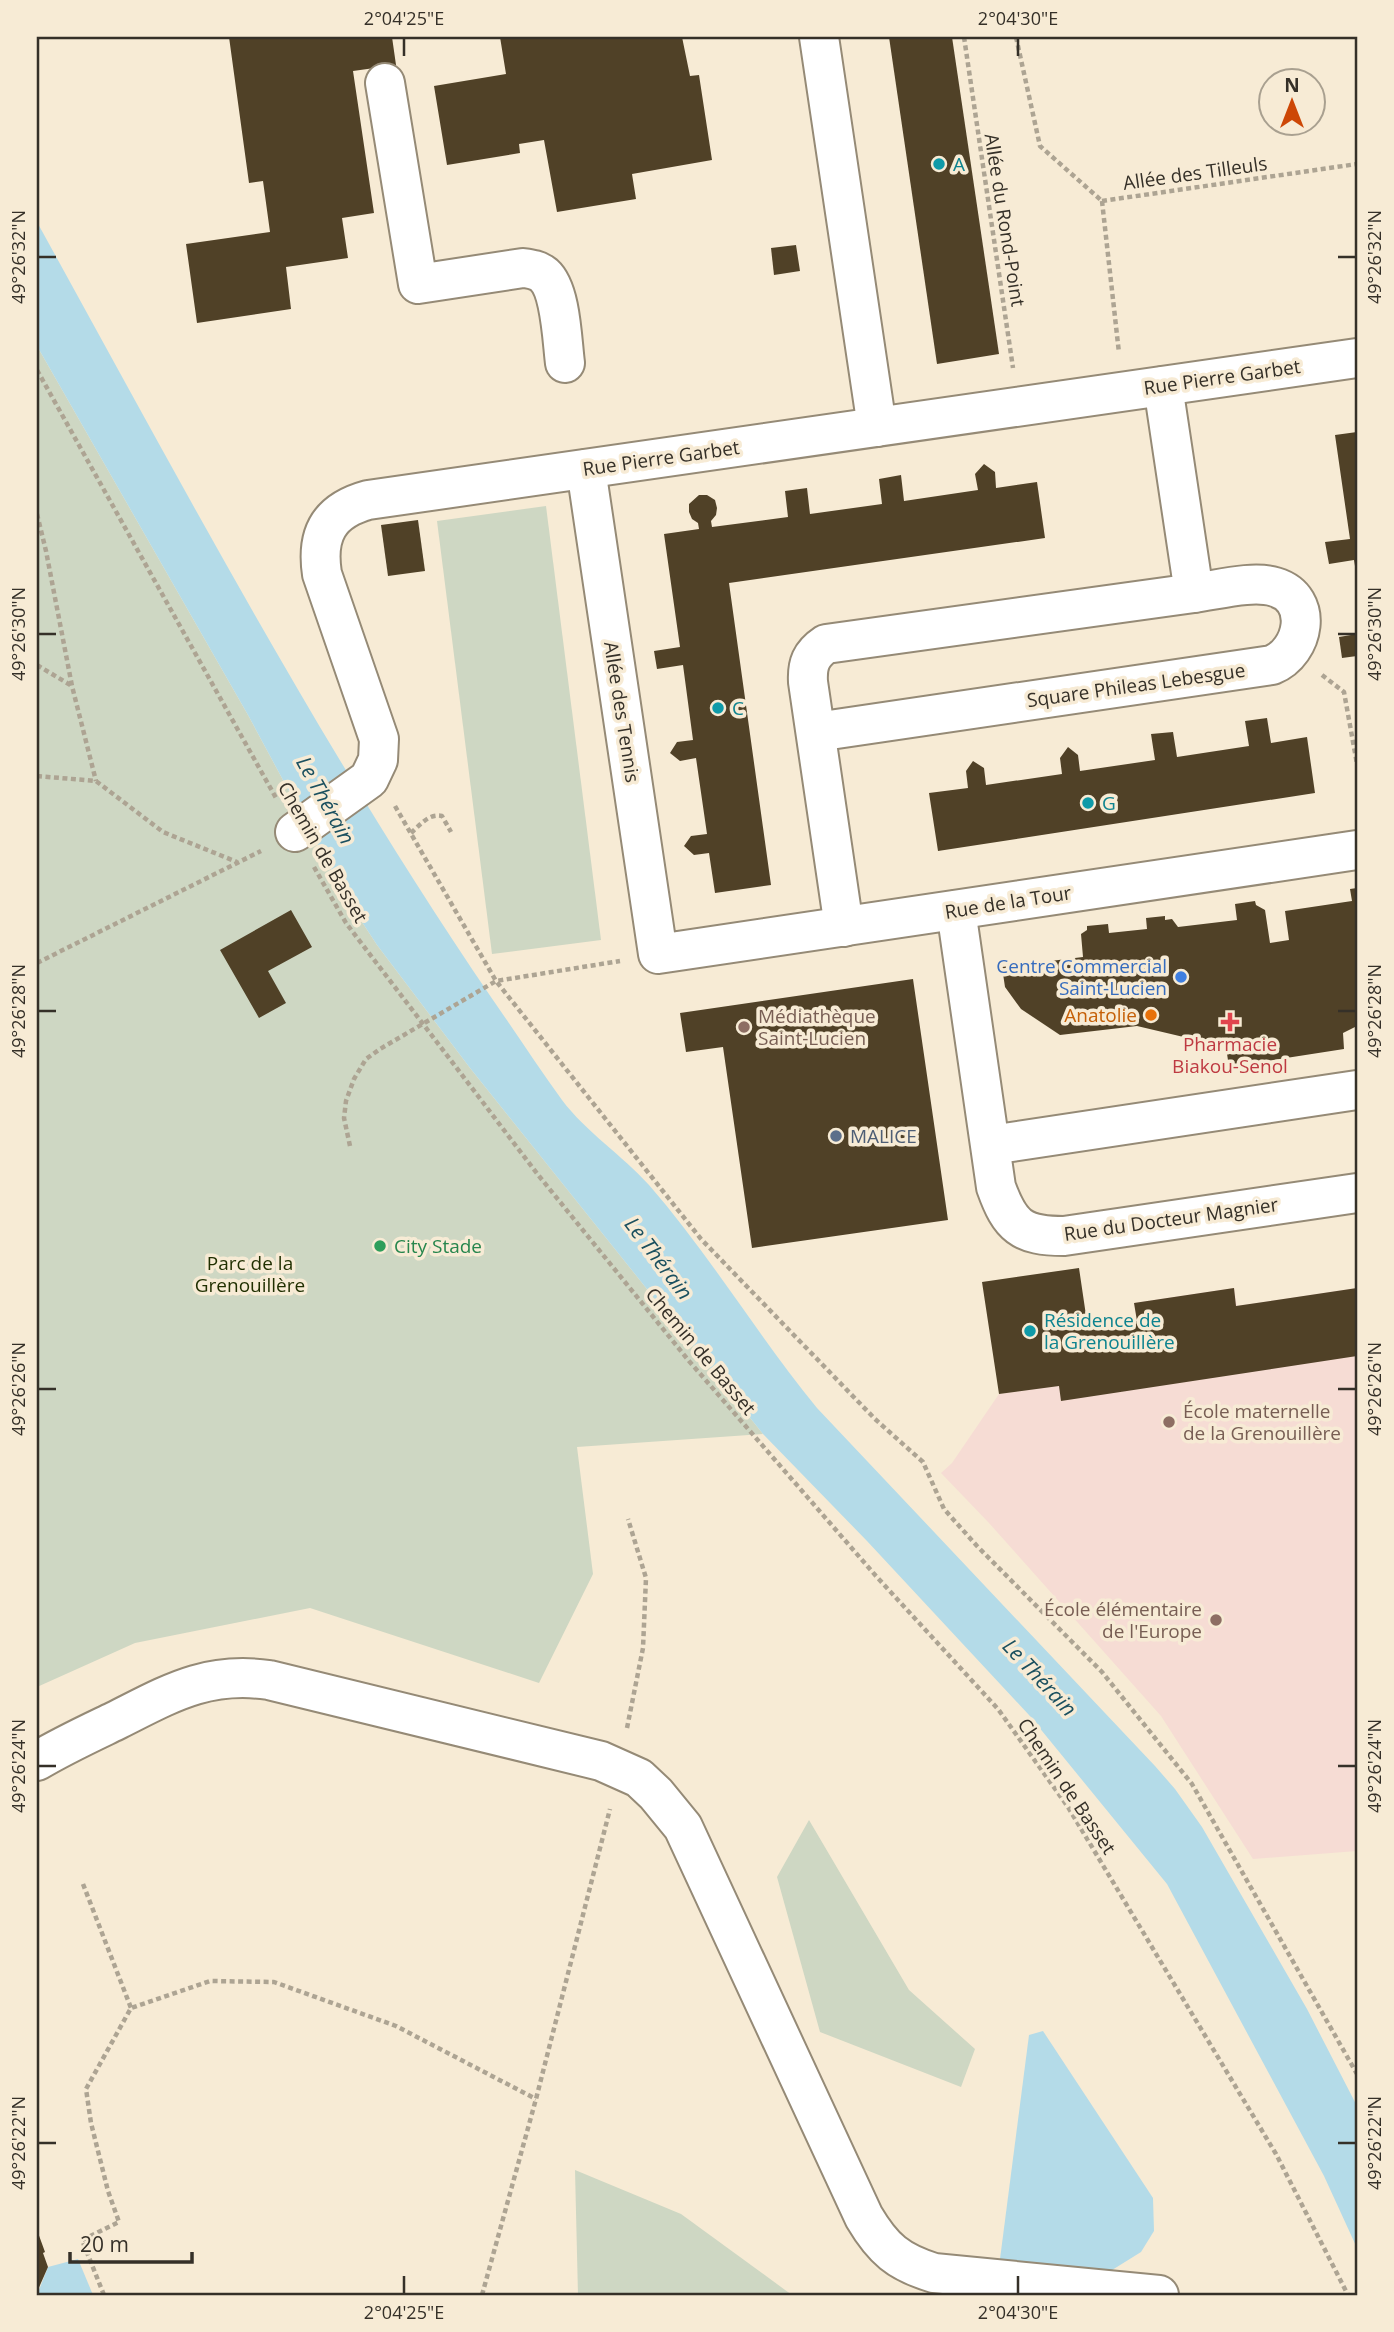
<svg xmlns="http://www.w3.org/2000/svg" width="1394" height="2332" viewBox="0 0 1394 2332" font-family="'Open Sans',sans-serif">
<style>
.education{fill:#f6dcd4}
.green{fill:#ced7c3}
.water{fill:#b4dbe8}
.building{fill:#504127}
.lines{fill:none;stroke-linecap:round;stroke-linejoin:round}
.minor-casing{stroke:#958a76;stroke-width:42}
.path{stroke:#ada493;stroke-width:4.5;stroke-dasharray:5 3.5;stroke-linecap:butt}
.minor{stroke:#fff;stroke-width:38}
.ticks{fill:none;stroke:#353028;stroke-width:2.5}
.culture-dot{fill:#0f9aa8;stroke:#f7ebd5;stroke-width:2.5}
.shop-dot{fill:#3f7fe0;stroke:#f7ebd5;stroke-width:2.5}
.food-dot{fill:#e8710a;stroke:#f7ebd5;stroke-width:2.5}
.health-dot{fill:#e0444e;stroke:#f7ebd5;stroke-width:2.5}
.education-dot{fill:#8d6e63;stroke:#f7ebd5;stroke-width:2.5}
.service-dot{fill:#5c6f8a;stroke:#f7ebd5;stroke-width:2.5}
.leisure-dot{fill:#2e9e5b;stroke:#f7ebd5;stroke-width:2.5}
.labels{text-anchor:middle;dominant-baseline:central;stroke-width:7;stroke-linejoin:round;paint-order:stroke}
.culture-label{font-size:19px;fill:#0d838f;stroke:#f7ebd5;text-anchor:start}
.street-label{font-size:19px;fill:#353028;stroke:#f7ebd5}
.shop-label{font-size:19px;fill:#366cbe;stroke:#f7ebd5;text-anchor:end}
.food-label{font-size:19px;fill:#c56008;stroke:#f7ebd5;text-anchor:end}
.education-label{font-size:19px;fill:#785e54;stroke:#f7ebd5;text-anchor:start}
.health-label{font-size:19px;fill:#be3a42;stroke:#f7ebd5}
.service-label{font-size:19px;fill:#4e5e75;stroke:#f7ebd5;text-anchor:start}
.leisure-label{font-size:19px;fill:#27864d;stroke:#f7ebd5;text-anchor:start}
.park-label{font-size:19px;fill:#1f2f00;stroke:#f7ebd5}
.water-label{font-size:21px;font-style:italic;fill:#1b505f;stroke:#f7ebd5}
.neatline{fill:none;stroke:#353028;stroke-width:2.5}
.ticks-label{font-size:18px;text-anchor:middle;fill:#353028}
</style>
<rect width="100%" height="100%" fill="#f7ebd5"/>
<!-- education -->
<path class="education" d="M1234 1288 1237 1306 1357 1288V1851L1253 1859 1161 1716 989 1523 941 1473 952 1463 999 1394 1059 1385 1051 1334 1137 1321 1134 1303Z"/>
<!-- green -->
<g class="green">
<path d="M37 346 248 715 347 899 377 945 470 1068 763 1434 577 1447 593 1574 539 1683 310 1608 135 1643 37 1687Z"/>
<path d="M546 506 601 940 492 954 437 521Z"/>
<path d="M809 1820 909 1990 975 2049 961 2087 820 2032 777 1877Z"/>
<path d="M575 2170 681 2214 792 2295H578Z"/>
</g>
<!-- water -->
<g class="water">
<path d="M37 222C182 485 323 751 493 1000 516 1033 538 1067 562 1100 586 1132 622 1155 649 1185 710 1255 758 1336 817 1408L1155 1766 1175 1789 1202 1827 1307 2009 1357 2106V2248L1324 2176 1167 1884 1029 1715 867 1541 763 1434 470 1068 377 945 347 899 248 715 37 346Z"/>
<path d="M1043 2031 1153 2198 1154 2231 1141 2252 1072 2295 996 2290 1029 2035Z"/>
<path d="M78 2259 93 2295H37L48 2267Z"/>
</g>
<!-- building -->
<g class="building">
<path d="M229 37H392L396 65 353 71 374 213 342 218 348 258 286 267 291 309 197 323 186 244 270 232 263 181 249 183Z"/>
<path d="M500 37H682L690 76 699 75 712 160 632 174 636 199 557 212 544 140 519 144 520 153 447 165 434 86 506 74Z"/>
<path d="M889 37H952L999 354 937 364Z"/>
<path d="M796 245 800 271 774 275 771 248Z"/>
<path d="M1357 432V572H1356L1354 560 1329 564 1325 542 1350 539 1335 435Z"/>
<path d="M984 464 995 472 996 488 1037 482 1045 538 729 583 771 885 715 893 709 853 694 855 684 846 691 836 707 834 696 758 680 761 670 753 677 742 693 740 683 665 657 669 654 651 680 647 664 534 699 529 698 523 692 519 689 512V504L699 495H707L715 500 717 508 716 515 711 521 712 527 788 517 785 491 807 488 810 514 882 504 879 479 901 475 904 501 978 490 975 474Z"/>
<path d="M418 520 425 571 388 576 381 525Z"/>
<path d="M1357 634V656L1342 658 1339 637Z"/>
<path d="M1267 718 1271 743 1307 737 1315 793 938 851 929 793 968 788 966 771 973 761 984 768 986 785 1062 774 1060 758 1068 747 1078 755 1080 771 1155 760 1151 734 1173 732 1177 757 1249 746 1245 721Z"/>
<path d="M1357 888V1026L1343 1033 1344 1049 1229 1067 1226 1047 1137 1026 1060 1035 1021 1009 1005 987 1002 967 1083 957 1081 934 1087 930V926L1108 924 1109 933 1147 929 1146 918 1165 916V920L1172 919 1178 927 1237 920 1235 904 1255 901 1256 905 1265 910 1270 943 1289 940 1285 911 1352 901 1350 889Z"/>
<path d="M291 910 312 947 268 971 286 1003 259 1018 220 950Z"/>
<path d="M913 979 948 1220 752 1248 723 1047 686 1052 680 1013Z"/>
<path d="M1079 1268 1088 1329 1137 1321 1134 1303 1234 1288 1236 1306 1357 1288V1356L1061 1401 1059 1386 999 1394 982 1282Z"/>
<path d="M37 2230 45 2252 43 2253 48 2267 37 2292Z"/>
</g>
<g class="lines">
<!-- minor casing -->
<g class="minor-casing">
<g id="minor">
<path d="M819 37 877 427"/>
<path d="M385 83 418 284 523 268C531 269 538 270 544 275 561 290 562 340 565 363"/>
<path d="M586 469 658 954 1357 850"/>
<path d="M816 732 1272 665C1304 652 1315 599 1275 587 1253 580 1217 590 1194 593"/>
<path d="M295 832 369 779 378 760 379 739 322 574C316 535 328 511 368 500L1357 358"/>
<path d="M956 910 996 1187C1010 1226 1021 1236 1064 1236L1357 1193"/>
<path d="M844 927 808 682C807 664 811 654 826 644L1194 593 1163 386"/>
<path d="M991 1145 1357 1090"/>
<path d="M37 1761C62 1746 88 1734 115 1721 169 1694 206 1671 269 1680L601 1761 639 1778 656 1794 683 1827 864 2217C883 2249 898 2262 934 2273L1159 2295"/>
</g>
</g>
<!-- path -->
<g class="path">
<path d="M964 37 1013 368"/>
<path d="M1016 37 1040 146 1102 201"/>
<path d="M1102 201 1357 164"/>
<path d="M1102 201 1119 353"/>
<path d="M37 370 276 798"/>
<path d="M37 514 46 551 72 686 96 781"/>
<path d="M37 665 72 686"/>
<path d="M1322 675 1344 692 1357 764"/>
<path d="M37 776 96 781 163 832 237 862"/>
<path d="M395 806 496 981 701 1239 875 1419 923 1462 944 1509 977 1546 1102 1672 1192 1784 1357 2074"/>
<path d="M411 833C420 825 429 813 442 816L451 832"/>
<path d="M314 867 346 923 539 1176 689 1361 876 1576 998 1709 1068 1807 1276 2154 1348 2295"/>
<path d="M37 963 261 851"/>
<path d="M350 1146 344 1118 346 1101 354 1079 366 1059 380 1049 496 981 620 961"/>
<path d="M627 1728 643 1648 646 1578 628 1519"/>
<path d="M83 1884 131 2008"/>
<path d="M104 2295 82 2240 119 2222 108 2191 91 2123 86 2089 131 2008 210 1981 274 1982 396 2026 536 2099"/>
<path d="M482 2295 536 2099 610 1809"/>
</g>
<!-- minor -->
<use href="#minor" class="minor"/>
</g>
<!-- ticks -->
<path class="ticks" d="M404 38V56M1018 38V56M38 257H56M1338 257H1356M38 634H56M1338 634H1356M38 1011H56M1338 1011H1356M38 1389H56M1338 1389H1356M38 1766H56M1338 1766H1356M38 2143H56M1338 2143H1356M404 2276V2294M1018 2276V2294"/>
<!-- markers -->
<g class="culture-dot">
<circle cx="939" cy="164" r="7"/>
<circle cx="718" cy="708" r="7"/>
<circle cx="1088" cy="803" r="7"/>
<circle cx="1030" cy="1331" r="7"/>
</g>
<circle class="shop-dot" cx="1181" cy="977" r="7"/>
<circle class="food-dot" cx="1151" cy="1015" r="7"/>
<path class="health-dot" d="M1226.5 1011.5h7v7h7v7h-7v7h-7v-7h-7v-7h7z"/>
<g class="education-dot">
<circle cx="744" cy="1027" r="7"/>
<circle cx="1169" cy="1422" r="7"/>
<circle cx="1216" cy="1620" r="7"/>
</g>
<circle class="service-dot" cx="836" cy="1136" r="7"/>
<circle class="leisure-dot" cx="380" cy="1246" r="7"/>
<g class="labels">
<!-- culture labels -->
<g class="culture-label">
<text x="953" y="164">A</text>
<text x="732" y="708">C</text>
<text x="1102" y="803">G</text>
<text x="1044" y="1320">Résidence de<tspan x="1044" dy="22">la Grenouillère</tspan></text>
</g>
<!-- street labels -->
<g class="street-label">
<text transform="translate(1195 173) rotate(-8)">Allée des Tilleuls</text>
<text transform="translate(1005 220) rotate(81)">Allée du Rond-Point</text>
<text transform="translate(1222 377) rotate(-8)">Rue Pierre Garbet</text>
<text transform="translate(661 458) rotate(-8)">Rue Pierre Garbet</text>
<text transform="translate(1136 685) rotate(-8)">Square Phileas Lebesgue</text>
<text transform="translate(622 712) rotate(81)">Allée des Tennis</text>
<text transform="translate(323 852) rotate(60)">Chemin de Basset</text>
<text transform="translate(1008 902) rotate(-9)">Rue de la Tour</text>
<text transform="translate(1171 1219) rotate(-8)">Rue du Docteur Magnier</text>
<text transform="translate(701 1351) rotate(50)">Chemin de Basset</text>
<text transform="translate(1067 1786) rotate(56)">Chemin de Basset</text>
</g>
<!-- shop labels -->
<g class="shop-label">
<text x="1167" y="966">Centre Commercial<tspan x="1167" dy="22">Saint-Lucien</tspan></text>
</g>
<!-- food labels -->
<g class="food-label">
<text x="1137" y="1015">Anatolie</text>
</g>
<!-- education labels -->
<g class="education-label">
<text x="758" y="1016">Médiathèque<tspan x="758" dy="22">Saint-Lucien</tspan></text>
<text x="1183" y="1411">École maternelle<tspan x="1183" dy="22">de la Grenouillère</tspan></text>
<text x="1202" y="1609" text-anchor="end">École élémentaire<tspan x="1202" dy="22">de l'Europe</tspan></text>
</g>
<!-- health labels -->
<g class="health-label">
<text x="1230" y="1044">Pharmacie<tspan x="1230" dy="22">Biakou-Senol</tspan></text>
</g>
<!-- service labels -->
<g class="service-label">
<text x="850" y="1136">MALICE</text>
</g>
<!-- leisure labels -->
<g class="leisure-label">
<text x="394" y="1246">City Stade</text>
</g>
<!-- park labels -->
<g class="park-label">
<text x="250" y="1263">Parc de la<tspan x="250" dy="22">Grenouillère</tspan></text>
</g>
<!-- water labels -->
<g class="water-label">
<text transform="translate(326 800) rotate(61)">Le Thérain</text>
<text transform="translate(659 1258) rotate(53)">Le Thérain</text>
<text transform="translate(1040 1677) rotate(47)">Le Thérain</text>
</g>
</g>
<!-- border -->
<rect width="1394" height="2332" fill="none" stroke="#f7ebd5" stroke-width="77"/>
<!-- north arrow -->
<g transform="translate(1292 102)"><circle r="33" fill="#f7ebd5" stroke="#a9a090" stroke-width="2"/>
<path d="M0-5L12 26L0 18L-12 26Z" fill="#cd4706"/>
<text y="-10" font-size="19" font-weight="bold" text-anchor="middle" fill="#353028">N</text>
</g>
<!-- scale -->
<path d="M70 2252v10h122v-10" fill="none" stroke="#353028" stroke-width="3.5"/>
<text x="80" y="2252" font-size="21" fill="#353028" stroke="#f7ebd5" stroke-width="5" paint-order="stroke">20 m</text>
<rect x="38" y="38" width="1318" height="2256" class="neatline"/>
<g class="ticks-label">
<text x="404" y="25">2°04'25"E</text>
<text x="1018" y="25">2°04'30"E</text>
<text transform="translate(19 257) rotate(-90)" y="6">49°26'32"N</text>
<text transform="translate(1375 257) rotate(-90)" y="6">49°26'32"N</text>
<text transform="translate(19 634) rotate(-90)" y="6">49°26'30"N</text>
<text transform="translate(1375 634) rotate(-90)" y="6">49°26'30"N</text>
<text transform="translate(19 1011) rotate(-90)" y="6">49°26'28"N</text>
<text transform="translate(1375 1011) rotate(-90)" y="6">49°26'28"N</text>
<text transform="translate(19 1389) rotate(-90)" y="6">49°26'26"N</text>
<text transform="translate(1375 1389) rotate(-90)" y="6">49°26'26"N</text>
<text transform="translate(19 1766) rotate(-90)" y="6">49°26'24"N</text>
<text transform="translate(1375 1766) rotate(-90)" y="6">49°26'24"N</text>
<text transform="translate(19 2143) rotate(-90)" y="6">49°26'22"N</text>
<text transform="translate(1375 2143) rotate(-90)" y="6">49°26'22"N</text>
<text x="404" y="2319">2°04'25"E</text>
<text x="1018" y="2319">2°04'30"E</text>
</g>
</svg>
